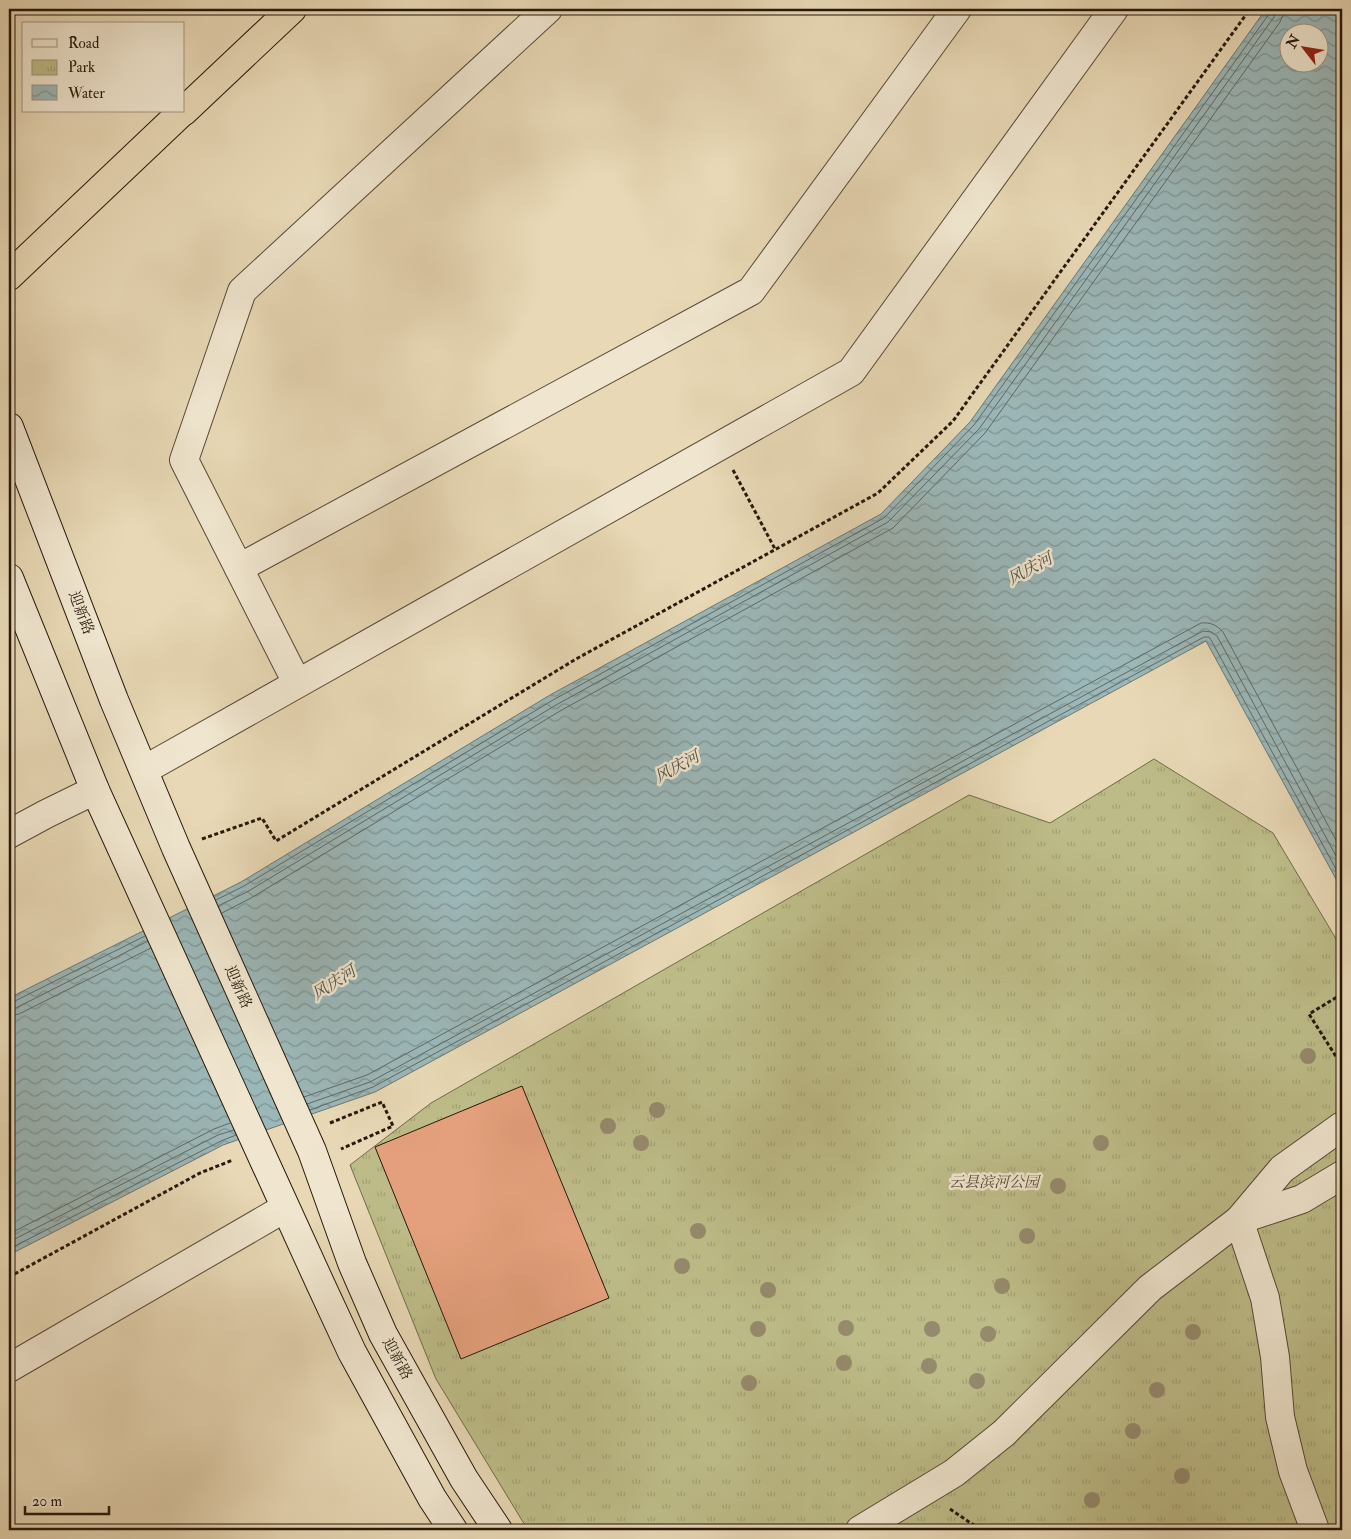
<svg xmlns="http://www.w3.org/2000/svg" width="1351" height="1539" viewBox="0 0 1351 1539" font-family="'IM FELL Double Pica','Noto Serif SC',serif">
<style>
.park{fill:url(#park-tufts);stroke:#726a4a}
.water{fill:url(#water-waves);stroke:#6c7873;fill-rule:evenodd}
.lines{fill:none;stroke-linecap:round;stroke-linejoin:round}
.shore{stroke:#606862;stroke-width:1}
.building{fill:#e4a07c;stroke:#26190b}
.minor-casing{stroke:#564936;stroke-width:30}
.tertiary-casing{stroke:#564936;stroke-width:30}
.secondary-casing{stroke:#26190b;stroke-width:30}
.trunk-casing{stroke:#26190b;stroke-width:30}
.path{stroke:#26190b;stroke-width:3;stroke-dasharray:4 2.5;stroke-linecap:butt}
.minor{stroke:#f0e6cf;stroke-width:28}
.tertiary{stroke:#f0e6cf;stroke-width:28}
.secondary{stroke:#f0e6cf;stroke-width:28}
.trunk{stroke:#e8d8b5;stroke-width:28}
.tree{fill:#968a6c}
.labels{text-anchor:middle;dominant-baseline:central;stroke-width:5;stroke-linejoin:round;paint-order:stroke}
.street-label{font-size:15px;fill:#26190b;stroke:#f0e6cf}
.park-label{font-size:15px;font-style:italic;fill:#534a30;stroke:#f0e6cf}
.water-label{font-size:16px;font-style:italic;fill:#4f5048;stroke:#f0e6cf}
</style>
<defs>
<pattern id="park-tufts" width="24" height="20" patternUnits="userSpaceOnUse" patternTransform="scale(1.25)"><rect width="24" height="20" fill="#bdbc88"/><path d="M3 7l-1-3M5 7V3M7 7l1-3M15 17l-1-3M17 17v-4M19 17l1-3" fill="none" stroke="#a2a174"/></pattern>
<pattern id="water-waves" width="16" height="10" patternUnits="userSpaceOnUse" patternTransform="scale(1.25)"><rect width="16" height="10" fill="#9bb7b8"/><path d="M0 5q4-4 8 0t8 0" fill="none" stroke="#7e9494"/></pattern>
</defs>
<rect width="100%" height="100%" fill="#e8d8b5"/>
<filter id="stains"><feTurbulence type="fractalNoise" baseFrequency=".004" numOctaves="4"/><feColorMatrix values="0 0 0 0 .2 0 0 0 0 .09 0 0 0 0 .02 0 0 0 .5 -.17"/></filter>
<radialGradient id="worn" r=".72"><stop offset=".6" stop-color="#630" stop-opacity="0"/><stop offset="1" stop-color="#630" stop-opacity=".3"/></radialGradient>
<!-- park -->
<path class="park" d="M1154 759 1273 833 1342 949V1530H530L523 1522 436 1379 350 1165 431 1103 969 795 1050 823Z"/>
<!-- water -->
<path class="water" d="M1266 9H1342V890L1206 641 375 1092 223 1145 9 1255V998L241 882 550 695 881 514 970 422ZM1288 32H1318V62H1288Z"/>
<g class="lines">
<!-- shore -->
<g class="shore">
<path d="M216 900 244 886 553 700 884 518 974 425 1269 14 1270 9"/>
<path d="M218 906 247 892 556 705 888 522 979 429 1274 17 1276 9"/>
<path d="M222 913 251 898 560 711 893 528 985 433 1280 22 1283 15 1284 9"/>
<path d="M9 1002H13L145 936"/>
<path d="M9 1009 16 1008 148 941"/>
<path d="M9 1016 19 1014 151 948"/>
<path d="M304 1097 367 1075 1201 623C1210 622 1217 625 1223 632L1342 851"/>
<path d="M307 1104 370 1082 1203 631 1211 632 1217 636 1342 867"/>
<path d="M310 1110 373 1087 1204 637H1209L1211 640 1342 880"/>
<path d="M9 1234 214 1129 230 1123"/>
<path d="M9 1242 218 1135 234 1130"/>
<path d="M9 1249 221 1141 236 1135"/>
</g>
</g>
<!-- building -->
<path class="building" d="M522 1086 609 1298 461 1359 375 1147Z"/>
<g class="lines">
<!-- minor casing -->
<g class="minor-casing">
<g id="minor">
<path d="M239 568 751 291 957 9"/>
<path d="M297 683 184 460 242 291 548 9"/>
<path d="M144 770 851 372 1114 9"/>
<path d="M9 834 46 814 95 790"/>
<path d="M9 1368 285 1208"/>
</g>
</g>
<!-- tertiary casing -->
<g class="tertiary-casing">
<g id="tertiary">
<path d="M1239 1220 1265 1298 1275 1357 1280 1417 1293 1471 1315 1530"/>
<path d="M1239 1220 1302 1199 1342 1175"/>
<path d="M860 1530 954 1473 1004 1433 1150 1288 1239 1220 1282 1169 1342 1126"/>
</g>
</g>
<!-- secondary casing -->
<g class="secondary-casing">
<g id="secondary">
<path d="M9 427 114 700 176 848 312 1151 352 1263 383 1334 464 1479 498 1530"/>
<path d="M9 578 95 790 320 1283 352 1352 432 1498 453 1530"/>
</g>
</g>
<!-- trunk casing -->
<g class="trunk-casing">
<g id="trunk">
<path d="M184 111 292 9"/>
<path d="M9 276 183 111"/>
</g>
</g>
<!-- path -->
<g class="path">
<path d="M733 470 775 549"/>
<path d="M202 839 262 818 276 841 576 659 878 493 953 421 1250 9"/>
<path d="M1342 994 1309 1014 1342 1066"/>
<path d="M330 1123 382 1102 393 1126 341 1149"/>
<path d="M9 1277 200 1173 233 1160"/>
<path d="M950 1509 981 1530"/>
</g>
<!-- minor -->
<use href="#minor" class="minor"/>
<!-- tertiary -->
<use href="#tertiary" class="tertiary"/>
<!-- secondary -->
<use href="#secondary" class="secondary"/>
<!-- trunk -->
<use href="#trunk" class="trunk"/>
</g>
<!-- trees -->
<g class="tree">
<circle cx="1308" cy="1056" r="8"/>
<circle cx="657" cy="1110" r="8"/>
<circle cx="608" cy="1126" r="8"/>
<circle cx="641" cy="1143" r="8"/>
<circle cx="1101" cy="1143" r="8"/>
<circle cx="1058" cy="1186" r="8"/>
<circle cx="698" cy="1231" r="8"/>
<circle cx="1027" cy="1236" r="8"/>
<circle cx="682" cy="1266" r="8"/>
<circle cx="1002" cy="1286" r="8"/>
<circle cx="768" cy="1290" r="8"/>
<circle cx="846" cy="1328" r="8"/>
<circle cx="758" cy="1329" r="8"/>
<circle cx="932" cy="1329" r="8"/>
<circle cx="1193" cy="1332" r="8"/>
<circle cx="988" cy="1334" r="8"/>
<circle cx="844" cy="1363" r="8"/>
<circle cx="929" cy="1366" r="8"/>
<circle cx="977" cy="1381" r="8"/>
<circle cx="749" cy="1383" r="8"/>
<circle cx="1157" cy="1390" r="8"/>
<circle cx="1133" cy="1431" r="8"/>
<circle cx="1182" cy="1476" r="8"/>
<circle cx="1092" cy="1500" r="8"/>
</g>
<g class="labels">
<!-- street labels -->
<g class="street-label">
<text transform="translate(81 613) rotate(69)">迎新路</text>
<text transform="translate(238 987) rotate(66)">迎新路</text>
<text transform="translate(397 1359) rotate(61)">迎新路</text>
</g>
<!-- park labels -->
<g class="park-label">
<text x="994" y="1182">云县滨河公园</text>
</g>
<!-- water labels -->
<g class="water-label">
<text transform="translate(1030 569) rotate(-29)">风庆河</text>
<text transform="translate(677 767) rotate(-29)">风庆河</text>
<text transform="translate(334 983) rotate(-33)">风庆河</text>
</g>
</g>
<!-- margin -->
<rect width="1351" height="1539" fill="none" stroke="#e8d8b5" stroke-width="30"/>
<rect x="10" y="10" width="1331" height="1519" fill="none" stroke="#26190b" stroke-width="2.5"/>
<rect x="15" y="15" width="1321" height="1509" fill="none" stroke="#26190b"/>
<!-- legend -->
<rect x="22" y="22" width="162" height="90" fill="#f0e6cf" stroke="#9f9481"/>
<rect x="32" y="39" width="25" height="8" fill="#f0e6cf" stroke="#9f9481"/>
<text x="68" y="48" font-size="15" fill="#26190b">Road</text>
<rect x="32" y="60" width="25" height="15" fill="url(#park-tufts)" stroke="#9f9481"/>
<text x="68" y="72" font-size="15" fill="#26190b">Park</text>
<rect x="32" y="85" width="25" height="15" fill="url(#water-waves)" stroke="#9f9481"/>
<text x="68" y="98" font-size="15" fill="#26190b">Water</text>
<!-- north arrow -->
<g transform="translate(1304 48) rotate(301)"><circle r="24" fill="#f0e6cf" stroke="#9f9481"/>
<path d="M0-4L9 19L0 12L-9 19Z" fill="#8f2418"/>
<text y="-8" font-size="14" font-weight="bold" text-anchor="middle" fill="#26190b">N</text>
</g>
<!-- scale -->
<path d="M25 1506v8h84v-8" fill="none" stroke="#26190b" stroke-width="2.5"/>
<text x="32" y="1506" font-size="15" fill="#26190b" stroke="#f0e6cf" stroke-width="4" paint-order="stroke">20 m</text>
<rect width="100%" height="100%" filter="url(#stains)"/>
<rect width="100%" height="100%" fill="url(#worn)"/>
</svg>
